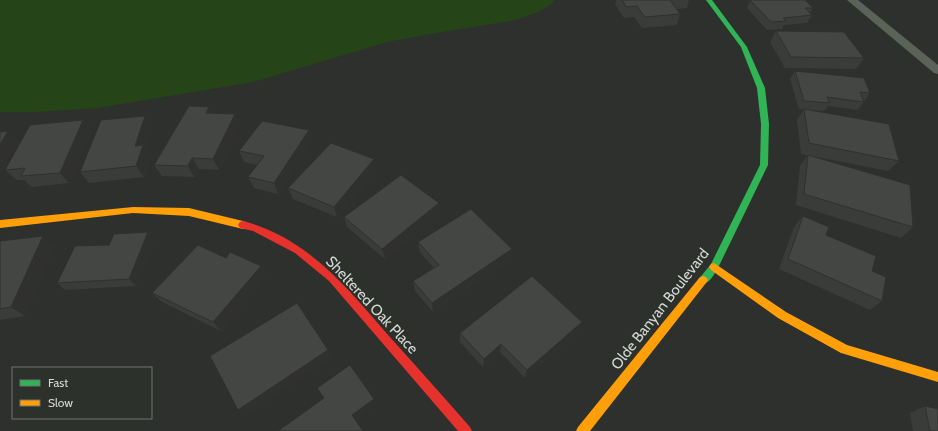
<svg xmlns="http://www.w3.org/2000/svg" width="938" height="431" viewBox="0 0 938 431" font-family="Cabin,sans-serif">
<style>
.green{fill:#254519}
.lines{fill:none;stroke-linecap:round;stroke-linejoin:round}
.lane{fill:#5b6258;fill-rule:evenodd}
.fast{fill:#30b455;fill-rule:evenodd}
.slow{fill:#ff9f0a;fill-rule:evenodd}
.jam{fill:#e5322d;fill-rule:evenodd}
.wall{fill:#3a3c3a}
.shaded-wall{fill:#30312f}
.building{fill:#444643;stroke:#30312f}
.labels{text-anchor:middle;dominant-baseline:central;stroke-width:3;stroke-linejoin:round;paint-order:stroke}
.street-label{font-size:15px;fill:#d5d8d4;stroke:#2c312b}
</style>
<rect width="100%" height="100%" fill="#2d302c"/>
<!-- green -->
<path class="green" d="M0 0H554L552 4 538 12 516 20 430 34 387 42 253 82 97 108 37 112H0Z"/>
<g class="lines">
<!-- lane -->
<path class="lane" d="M847 0H858L938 65V74L934 73Z"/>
<!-- fast -->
<path class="fast" d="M706 0H712L747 47 765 88 769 124 768 165 717 270C713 276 708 286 700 283L698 280 711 264 760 165 761 124 757 88 741 47Z"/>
<!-- slow -->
<g class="slow">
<path d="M133 207 189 208 243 221 246 222 248 225 246 228 243 229 189 216 133 213 0 228V220Z"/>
<path d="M714 263 786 312 847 345 938 372V382L841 353 778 318 711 270 709 267 711 264Z"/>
<path d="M703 276 706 277 708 280 706 283 590 431H576L578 427 700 277Z"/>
</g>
<!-- jam -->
<path class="jam" d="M243 221C308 238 347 288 389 336 416 366 443 396 470 427L472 431H458L329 281 295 253 253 231 240 228 238 225 240 222Z"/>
</g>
<!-- wall -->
<g class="wall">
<path d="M616 0H689L687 8 677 9 680 14 677 25 642 28 634 17 624 18 615 4Z"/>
<path d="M750 0 813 8 810 13 812 15 807 23 784 25 782 29 767 30 747 8Z"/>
<path d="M776 31 864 58 856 69 785 68 770 42Z"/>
<path d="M795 71 870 93 858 110 828 106 824 111 810 110 899 161 888 171 801 154 797 120 804 109H799L790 79Z"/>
<path d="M212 114H235L240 125 219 170 199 169 194 177 162 176 154 165Z"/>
<path d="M145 116 152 127 145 148 151 156 144 177 89 183 80 172Z"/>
<path d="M83 120 92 131 69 183 32 187 24 180H17L5 170Z"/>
<path d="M313 141 278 194 254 188 248 177 257 165 244 162 239 151Z"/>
<path d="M808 155 913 227 901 238 796 205 800 166Z"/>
<path d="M374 159 376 170 337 217 293 199 288 188Z"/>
<path d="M439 203 440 214 385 259 347 227 344 217Z"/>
<path d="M803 216 872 271 882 301 870 310 779 269 794 227Z"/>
<path d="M154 240 136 286 65 290 57 283 109 245Z"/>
<path d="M0 241 54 246 25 316 0 320Z"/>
<path d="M418 242 512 249 511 259 433 312 415 291 413 281 434 268 420 252Z"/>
<path d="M226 258 266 275 221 331 162 302 152 293Z"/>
<path d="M579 330 525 378 500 352 483 367 460 342V333Z"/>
<path d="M925 406 938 431H913L910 413Z"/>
</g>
<!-- shaded-wall -->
<g class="shaded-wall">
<path d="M209 107 215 118 206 113Z"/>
<path d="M235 114 240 125 219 170 213 159Z"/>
<path d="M145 116 152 127 145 148 151 156 144 177 136 166 135 146Z"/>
<path d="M83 120 92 131 69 183 60 173Z"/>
<path d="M309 130 313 141 278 194 274 183Z"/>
<path d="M8 131 18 142 0 176V145Z"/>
<path d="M192 158 199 169 194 177 188 166Z"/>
<path d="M374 159 376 170 337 217 334 207Z"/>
<path d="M439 203 440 214 385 259 382 249Z"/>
<path d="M148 232 154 240 136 286 129 279Z"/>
<path d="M43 236 54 246 25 316 11 307Z"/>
<path d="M512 249 511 259 433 312 432 303Z"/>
<path d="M261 266 266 275 221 331 213 322Z"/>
<path d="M582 322 579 330 525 378 527 370Z"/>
<path d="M501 344 500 352 483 367 484 359Z"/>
<path d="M328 350 333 358 245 417 238 410Z"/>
<path d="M374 399 377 406 356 422 352 415Z"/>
</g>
<!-- building -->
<g class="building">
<path d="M622 0H670L680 14 645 17 637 6 626 7Z"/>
<path d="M750 0H805L813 8H805L812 15 783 18 786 21 771 22Z"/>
<path d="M776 31 844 32 864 58 791 57Z"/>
<path d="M795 71 864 78 870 93 860 92 864 102 827 97 830 103 804 101Z"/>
<path d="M189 106 209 107 206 113 235 114 213 159 192 158 188 166 154 165Z"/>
<path d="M804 109 889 124 899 161 809 143Z"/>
<path d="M145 116 135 146 143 145 136 166 80 172 101 120Z"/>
<path d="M83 120 60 173 21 176 25 168 5 170 30 125Z"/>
<path d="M262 121 309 130 274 183 248 177 264 156 239 151Z"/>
<path d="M8 131 0 145V132Z"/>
<path d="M331 143 374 159 334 207 288 188Z"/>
<path d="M808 155 910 185 913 227 804 194Z"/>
<path d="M401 175 439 203 382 249 344 217Z"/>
<path d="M471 209 512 249 432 303 413 281 439 265 418 242Z"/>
<path d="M803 216 829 227 826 235 876 256 872 271 886 277 882 301 788 259Z"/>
<path d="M148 232 129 279 57 283 75 246 109 245 114 234Z"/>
<path d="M43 236 11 307 0 309V241Z"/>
<path d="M198 245 226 258 230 252 261 266 213 322 152 293Z"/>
<path d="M532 276 582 322 527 370 501 344 484 359 460 333Z"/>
<path d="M297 303 328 350 238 410 210 356Z"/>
<path d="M350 365 374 399 352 415 363 431H278L324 398 317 388Z"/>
<path d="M925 406 938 409V431H930Z"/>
</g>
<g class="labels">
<!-- street labels -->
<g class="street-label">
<text transform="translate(372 305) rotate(47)">Sheltered Oak Place</text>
<text transform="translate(660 309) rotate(-52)">Olde Banyan Boulevard</text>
</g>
</g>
<!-- legend -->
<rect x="12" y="367" width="140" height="52" fill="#2c312b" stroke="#70746f"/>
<rect x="20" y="380" width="20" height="6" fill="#30b455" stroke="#70746f"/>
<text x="48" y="387" font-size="12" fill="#d5d8d4">Fast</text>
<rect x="20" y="400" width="20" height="6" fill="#ff9f0a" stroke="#70746f"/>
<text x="48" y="407" font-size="12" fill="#d5d8d4">Slow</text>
</svg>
